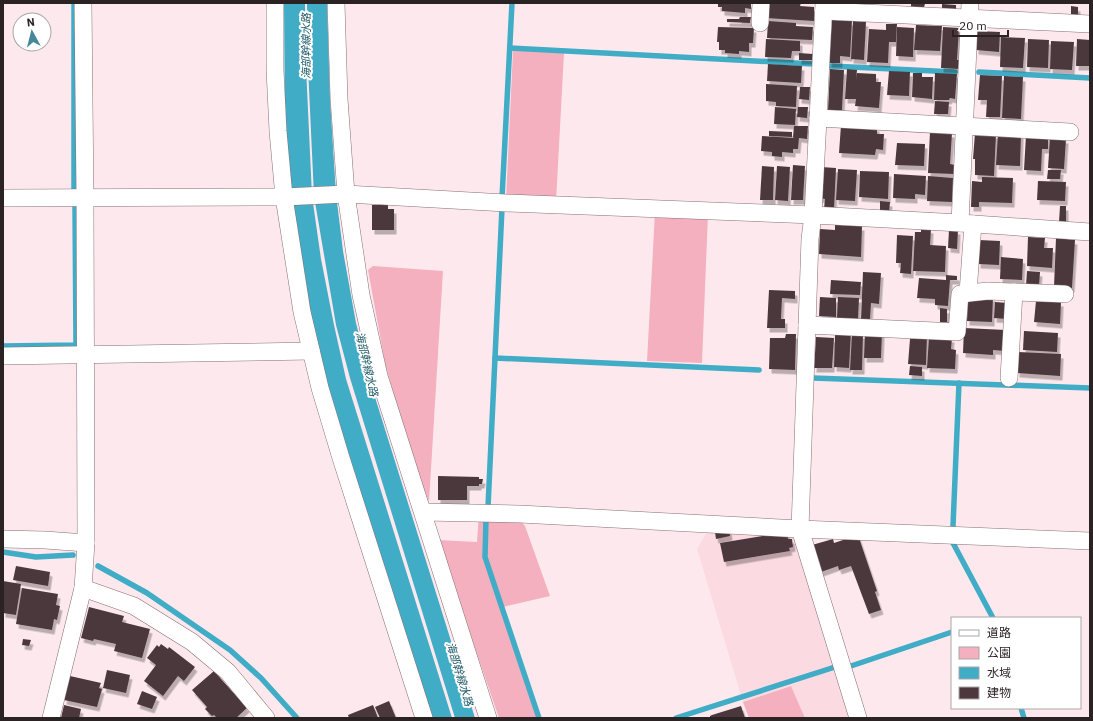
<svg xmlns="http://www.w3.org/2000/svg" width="1093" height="721" viewBox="0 0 1093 721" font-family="'IBM Plex Sans','Noto Sans JP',sans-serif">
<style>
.built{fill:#fbdae1}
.green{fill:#f4b0bf}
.water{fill:#40acc6}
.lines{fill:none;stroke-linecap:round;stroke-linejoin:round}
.stream{stroke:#40acc6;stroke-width:5.5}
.building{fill:#4c383d;filter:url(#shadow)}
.minor-casing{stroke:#867075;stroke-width:18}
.minor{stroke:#fff;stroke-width:17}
.labels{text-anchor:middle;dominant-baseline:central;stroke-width:4;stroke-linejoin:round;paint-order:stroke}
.water-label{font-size:11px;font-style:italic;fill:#1e5967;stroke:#fff}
</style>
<defs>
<filter id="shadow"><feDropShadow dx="2.5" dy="4.5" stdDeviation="0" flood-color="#0004"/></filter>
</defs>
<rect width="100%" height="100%" fill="#fde9ed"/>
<!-- built -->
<path class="built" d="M710 527 795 536 853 718H805L791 686 743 702 697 549Z"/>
<!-- green -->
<g class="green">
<path d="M513 50 564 53 556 202 506 200Z"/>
<path d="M655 212 708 214 702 363 647 361Z"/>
<path d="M373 266 443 271 429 502 411 455 385 363 368 270Z"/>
<path d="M479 513 518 518 525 526 550 596 503 607 541 718H499L438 540 477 542Z"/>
<path d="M791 686 805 718H749L743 702Z"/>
</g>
<!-- water -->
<g class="water">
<path d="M284 3H305L306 67 312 196 321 259 334 325 346 379 452 718H429L328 388 310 313 296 242 285 130Z"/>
<path d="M307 3H327L330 99 336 194 343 251 356 323 374 394 475 718H455L350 378 336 325 314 196 308 67Z"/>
</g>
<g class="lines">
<!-- stream -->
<g class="stream">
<path d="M74 3V192"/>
<path d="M510 48 813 64"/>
<path d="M830 66 955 72"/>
<path d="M979 72 1090 78"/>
<path d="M502 198 512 3"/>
<path d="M3 346 76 345 75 205"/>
<path d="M495 358 759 370"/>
<path d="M813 378 1090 388"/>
<path d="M488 507 502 208"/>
<path d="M486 519 485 557 539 718"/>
<path d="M953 526 959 383"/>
<path d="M953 543 993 618"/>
<path d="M3 552 36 557 73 555"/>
<path d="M98 566 147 593 230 650 261 678 297 718"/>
<path d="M851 666 952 632"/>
<path d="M1021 708 1024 718"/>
<path d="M676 718 835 667"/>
</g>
</g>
<!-- building -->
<g class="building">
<path d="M718 3H751V9L745 8V13L722 11V7H718Z"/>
<path d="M767 3H801L800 6 814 7V21L766 18Z"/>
<path d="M911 3H925L924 8H911Z"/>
<path d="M942 4 956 5V10L942 9Z"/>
<path d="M1071 6 1078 7V16H1071Z"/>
<path d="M740 17H751L750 23 727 22V19H739Z"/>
<path d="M832 20 852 21 850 57 840 56V63H829Z"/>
<path d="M768 21 796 23V26L813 27 812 40 767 38Z"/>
<path d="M853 21 866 22 864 60 851 59Z"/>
<path d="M886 24H897L896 42H889L888 63 867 62 869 29 886 30Z"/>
<path d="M916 25 942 26 940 51 914 50Z"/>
<path d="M718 27 754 28 753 43H749V52L739 51V54L725 53V50H719V42H717Z"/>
<path d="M897 27 914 28 913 57 896 56Z"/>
<path d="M943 27 959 28 957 60H960L959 69 941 68Z"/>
<path d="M977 31 1000 32 999 52 976 50Z"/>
<path d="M1001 37 1025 38 1023 68 1000 67Z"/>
<path d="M766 39 800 41V51H792L791 58 765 57Z"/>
<path d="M1028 39 1049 40 1048 68 1027 67Z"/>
<path d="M1077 39 1090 40V66H1076Z"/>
<path d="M1051 41 1074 42 1072 70 1050 69Z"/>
<path d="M799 53 813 54 812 60H799Z"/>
<path d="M768 64 802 66 801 83 767 81Z"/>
<path d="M830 69 844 70 842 110H828Z"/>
<path d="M847 69 857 70 856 80 857 73 876 74V82H881L879 108 855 106 856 99H845Z"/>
<path d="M889 71 910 72 909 96 887 95Z"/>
<path d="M913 73H922V77H933L932 99 912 97Z"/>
<path d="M935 73 957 74 955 99 950 98 949 100H934Z"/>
<path d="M980 75 1002 76 1000 117H986L987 100H978Z"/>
<path d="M1004 76 1023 77 1021 119 1002 118Z"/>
<path d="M766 84 797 86 796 107 776 106V102L766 101Z"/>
<path d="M800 87H810L809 100 799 99Z"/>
<path d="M935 101 949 102 948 114H934Z"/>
<path d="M775 107 796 109 795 125 774 124Z"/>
<path d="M798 107H808L807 118 797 117Z"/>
<path d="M841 125 877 127V134H884L883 150 876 149 875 155 839 153Z"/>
<path d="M794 126H808L807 139 799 138 798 149H793V153L782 152V157L772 156V152L761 151 762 136 794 138 793 137Z"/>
<path d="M769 131 792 132V137L769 136Z"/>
<path d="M930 132 952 133 950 164 955 165 954 174 928 173Z"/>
<path d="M975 133 996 134 994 176 975 175V159H973Z"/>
<path d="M998 133 1021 134 1020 166 996 165Z"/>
<path d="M1048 134V149H1042L1041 171 1024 170 1026 135Z"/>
<path d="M1050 138 1066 139 1064 169 1048 168Z"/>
<path d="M897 143 925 144 924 166 895 165Z"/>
<path d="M793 165 805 166 803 200H791Z"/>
<path d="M762 166 774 167 773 200H760Z"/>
<path d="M777 166 790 167 788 201 775 200Z"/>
<path d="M821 167 836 168 834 209H824L825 199 819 198Z"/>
<path d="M838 169 857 170 855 201 836 200Z"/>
<path d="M1048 170H1061L1060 179H1047Z"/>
<path d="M860 171 889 172 888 199 859 197Z"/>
<path d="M894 174 926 176 925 195 915 194V199L893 198Z"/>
<path d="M928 176 953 178 952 202 927 201Z"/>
<path d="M982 177 1013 178 1012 203 979 202V207H971L972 181 982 182Z"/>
<path d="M1038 181 1066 182 1065 201 1037 200Z"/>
<path d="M880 201 890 202 889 213H880Z"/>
<path d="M372 205H388V209H394V230H372Z"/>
<path d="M1060 206H1066V222H1059Z"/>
<path d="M835 225 862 226 861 257 819 254 820 229 835 230Z"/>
<path d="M921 228 931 229 930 245 946 246 945 272 913 271 915 232H921Z"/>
<path d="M949 230H958L957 249 948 248Z"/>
<path d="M897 235 913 236 911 274 900 273 901 263H896Z"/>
<path d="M1028 237 1045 238 1044 248H1053L1052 268 1027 266Z"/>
<path d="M1056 238 1075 240 1072 288 1054 287Z"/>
<path d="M979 240 1000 241 999 265 978 264Z"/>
<path d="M1001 257 1023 259 1022 280 1000 279Z"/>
<path d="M1027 271 1040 272 1039 286H1026Z"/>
<path d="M863 272 881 273 879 304 871 303 870 319H861Z"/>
<path d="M946 275 957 276V280H950L948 306 935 305V299L917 298 919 278 946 280Z"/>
<path d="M831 280 861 282 860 295 830 294Z"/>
<path d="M769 290 795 291V299L782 298 781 319H785V328H767Z"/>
<path d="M968 296 993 297 992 322 967 321Z"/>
<path d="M820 297 836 298V317L819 316Z"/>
<path d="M838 297 859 298 858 319 837 318Z"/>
<path d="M1036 301 1061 302 1060 324 1034 322Z"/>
<path d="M995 302 1008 303 1007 319 994 318Z"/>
<path d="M940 308 947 309V322H940Z"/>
<path d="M964 328 1006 330 1005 351 993 350V355L963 353Z"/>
<path d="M1024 331 1058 333 1057 352 1023 350Z"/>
<path d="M851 332 849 368 834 367 835 335Z"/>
<path d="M865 332H882L881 358H864Z"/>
<path d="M852 333 863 334 862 370H850Z"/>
<path d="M786 334H796L795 370 769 369 770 338H785Z"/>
<path d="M916 334 927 335 926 365 908 364 910 339H915Z"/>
<path d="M816 337 834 338 832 368H814Z"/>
<path d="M929 337 952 338 951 349 956 350 955 369 927 368Z"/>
<path d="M1018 352 1061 354 1060 376 1017 373Z"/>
<path d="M910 366 922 367V376L909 375Z"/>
<path d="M438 476 479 477V479H483L482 484H479V486H467V500H438Z"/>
<path d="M729 529 730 536 716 539 715 532Z"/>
<path d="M787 532 788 539H792L793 547 789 548 790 551 724 562 720 543Z"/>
<path d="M858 535 877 591 875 592 881 610 869 614 851 566 839 570 838 566 821 572 812 545 833 539 834 543Z"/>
<path d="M16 566 50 572 48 586 13 580Z"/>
<path d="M3 581 21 584 16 615 3 613Z"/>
<path d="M22 588 58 594 56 605 60 606 57 620 54 619 52 630 16 624Z"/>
<path d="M89 607 124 616 122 622 150 629 142 658 114 651 116 644 94 639 93 641 81 638Z"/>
<path d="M23 639 31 640 29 646 22 645Z"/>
<path d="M161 644 168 649 169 647 195 667 184 681 178 676 163 696 144 681 156 665 147 658 157 645 159 647Z"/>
<path d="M107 670 130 675 126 693 103 688Z"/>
<path d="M214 671 247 708 236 718H217L214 715 212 716 205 709 207 707 192 690Z"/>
<path d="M70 676 101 683 99 688 102 689 97 707 64 700 68 681 82 685 68 681Z"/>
<path d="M142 691 157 697 152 709 137 704Z"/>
<path d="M389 701 396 718H380L375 707Z"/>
<path d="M64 705 81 709 79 718H61Z"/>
<path d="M373 705 378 718H349L348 715Z"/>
<path d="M741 706 745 718H710V716L712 715Z"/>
</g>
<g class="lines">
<!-- minor casing -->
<g class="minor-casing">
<g id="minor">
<path d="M83 3 85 198 86 543 83 588 134 606 192 642 228 672 266 718"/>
<path d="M275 3V70L278 131 284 197 302 312 320 388 341 458 424 718"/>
<path d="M336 3 339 99 346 194 361 295 379 376 488 718"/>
<path d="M824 3 813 215 810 239 800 529 858 718"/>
<path d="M824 11 1090 24"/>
<path d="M760 23 761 3"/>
<path d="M818 118 1070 132"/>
<path d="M3 198 284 197 346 194 506 203 813 215 960 223 1090 232"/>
<path d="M960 223 970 3"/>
<path d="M968 293 973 224"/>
<path d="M807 325 957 332 960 294 988 291 1065 294"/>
<path d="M3 356 311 351"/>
<path d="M1009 378 1014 292"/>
<path d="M423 512 520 514 800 529 1090 541"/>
<path d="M3 539 45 540 86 543"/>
<path d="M51 718 83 588"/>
</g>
</g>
<!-- minor -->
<use href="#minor" class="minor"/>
</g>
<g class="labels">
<!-- water labels -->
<g class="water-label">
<text transform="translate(306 46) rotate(-90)">海部幹線水路</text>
<text transform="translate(367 364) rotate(77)">海部幹線水路</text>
<text transform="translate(460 674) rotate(73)">海部幹線水路</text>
</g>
</g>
<!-- border -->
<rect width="1093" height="721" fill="none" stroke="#2b2224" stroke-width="8"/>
<!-- legend -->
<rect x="951" y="617" width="130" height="92" fill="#ffffff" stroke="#aaa7a7"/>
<rect x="959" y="630" width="20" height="6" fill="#ffffff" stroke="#aaa7a7"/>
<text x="987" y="637" font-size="12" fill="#2b2224">道路</text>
<rect x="959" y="647" width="20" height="12" fill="#f4b0bf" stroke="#aaa7a7"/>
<text x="987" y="657" font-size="12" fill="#2b2224">公園</text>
<rect x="959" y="667" width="20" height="12" fill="#40acc6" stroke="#aaa7a7"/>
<text x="987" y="677" font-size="12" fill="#2b2224">水域</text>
<rect x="959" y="687" width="20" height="12" fill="#4c383d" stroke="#aaa7a7"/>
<text x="987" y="697" font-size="12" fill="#2b2224">建物</text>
<!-- north arrow -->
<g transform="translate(32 32) rotate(353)"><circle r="19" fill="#ffffff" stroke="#aaa7a7"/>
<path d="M0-3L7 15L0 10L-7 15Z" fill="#468899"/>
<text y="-6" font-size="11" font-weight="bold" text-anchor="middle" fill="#2b2224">N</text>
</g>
<!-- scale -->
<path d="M953 30v6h55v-6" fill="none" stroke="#2b2224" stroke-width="2"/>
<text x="959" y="30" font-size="12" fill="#2b2224" stroke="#ffffff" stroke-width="3" paint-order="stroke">20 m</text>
</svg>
